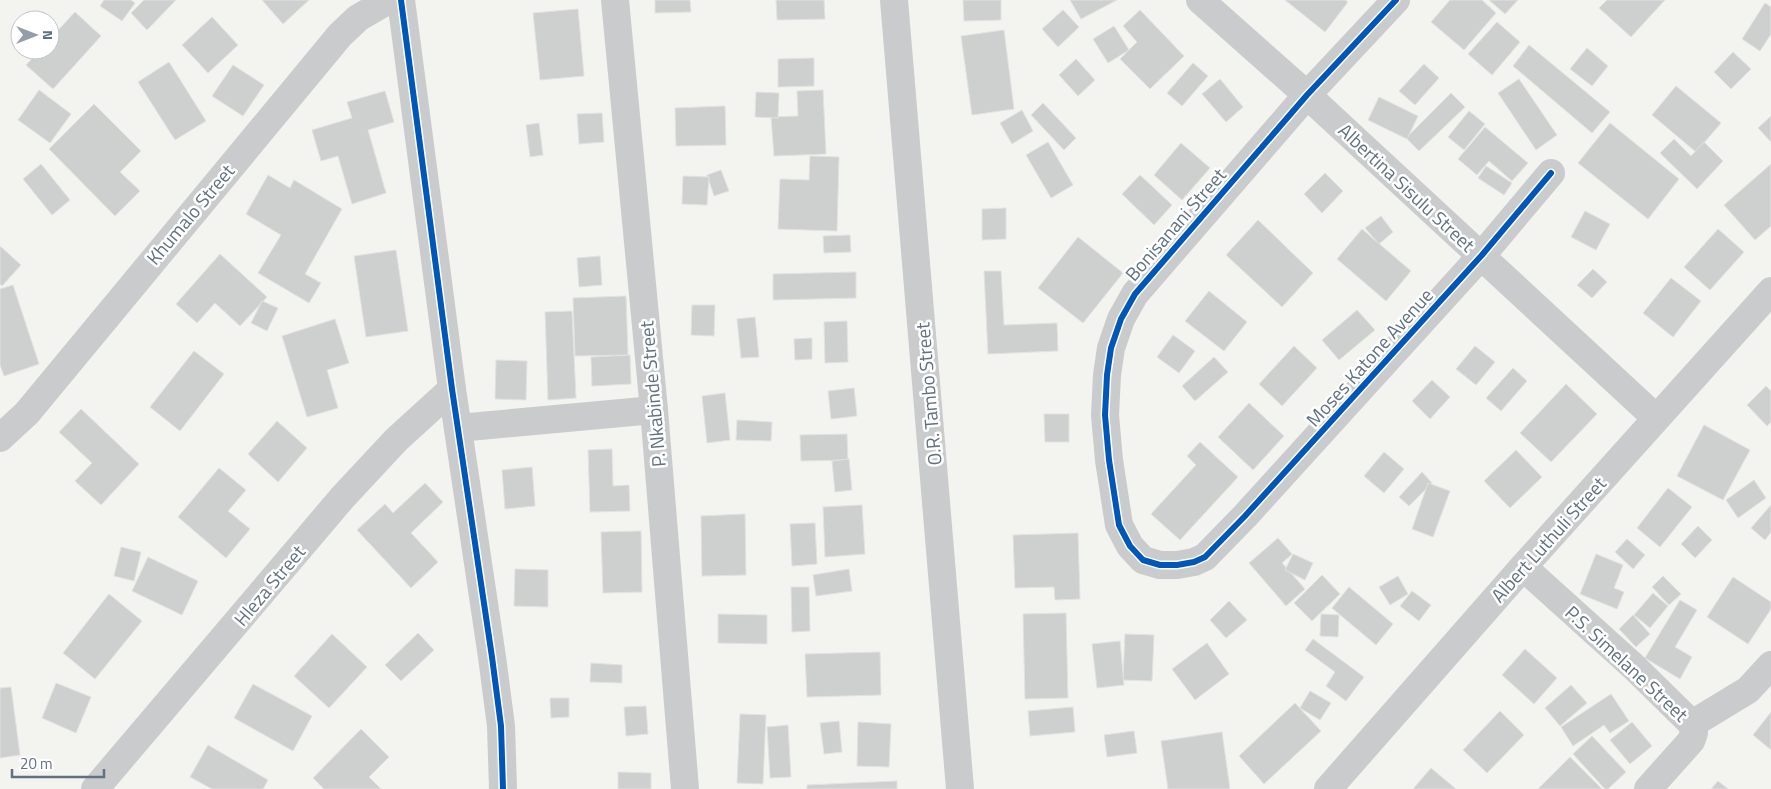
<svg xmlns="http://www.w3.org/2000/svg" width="1771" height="789" viewBox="0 0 1771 789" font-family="'Titillium Web',sans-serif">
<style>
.building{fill:#cecfcf;stroke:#e2e2e1}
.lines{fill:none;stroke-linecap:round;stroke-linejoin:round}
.minor{stroke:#cacbcc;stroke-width:28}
.tertiary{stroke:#cacbcc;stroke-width:28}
.cycleway-casing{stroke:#fff;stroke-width:9}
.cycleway{stroke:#0057b8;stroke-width:6}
.labels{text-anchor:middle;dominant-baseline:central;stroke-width:5;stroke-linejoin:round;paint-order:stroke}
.street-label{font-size:19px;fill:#627181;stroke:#fff}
</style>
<rect width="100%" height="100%" fill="#f3f3f0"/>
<!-- building -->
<g class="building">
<path d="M104 0H131L135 3 122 21 100 6Z"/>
<path d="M144 0H176L147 30 131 13Z"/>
<path d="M262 0H309L283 24Z"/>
<path d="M655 0H690L691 12 655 13Z"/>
<path d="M776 0H824L825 19 777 20Z"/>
<path d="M963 0H1001V20L964 21Z"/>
<path d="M1070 0H1117L1081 19Z"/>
<path d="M1285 0H1345L1348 2 1325 32Z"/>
<path d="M1450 0H1482L1496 13 1464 50 1431 22Z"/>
<path d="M1489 0H1518L1505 14Z"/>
<path d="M1607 0H1665L1631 37 1599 8Z"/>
<path d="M1765 3 1771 7V34L1760 51 1742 39Z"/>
<path d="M578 9 584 76 540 80 533 13Z"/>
<path d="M1063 10 1079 27 1058 47 1042 29Z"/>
<path d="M1140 10 1184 56 1150 89 1120 59 1137 42 1123 26Z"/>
<path d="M75 12 101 36 53 89 26 65 40 50H50V39Z"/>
<path d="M212 17 238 45 208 73 182 45Z"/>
<path d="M1497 22 1520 42 1492 75 1468 54Z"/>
<path d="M1114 26 1129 50 1108 63 1093 39Z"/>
<path d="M1004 30 1014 109 972 115 961 36Z"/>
<path d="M1529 45 1610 112 1592 133 1513 66Z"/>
<path d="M1587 48 1608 66 1592 86 1570 69Z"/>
<path d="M1733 52 1751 69 1731 89 1714 72Z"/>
<path d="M814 58V86L778 87V59Z"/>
<path d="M1076 59 1095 80 1078 96 1059 75Z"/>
<path d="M169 62 206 121 175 140 138 82Z"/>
<path d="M1193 63 1208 76 1182 106 1167 93Z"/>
<path d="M1424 64 1439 78 1415 105 1399 91Z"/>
<path d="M233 65 264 85 243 116 212 96Z"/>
<path d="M1220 79 1243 107 1226 122 1202 94Z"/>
<path d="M1519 79 1557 135 1536 150 1498 93Z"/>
<path d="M1676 86 1721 123 1696 152 1652 115Z"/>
<path d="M39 90 71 114 50 143 18 120Z"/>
<path d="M823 90 826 154 774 156 771 117 798 116 797 91Z"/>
<path d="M385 91 394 122 368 130 386 193 352 204 338 156 321 161 312 130 352 118 347 102Z"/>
<path d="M756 92 779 93 778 118 755 117Z"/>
<path d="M1451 93 1465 107 1419 151 1406 138Z"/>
<path d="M1379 97 1418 116 1407 139 1368 120Z"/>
<path d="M1043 103 1076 138 1064 150 1031 115Z"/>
<path d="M94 104 141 151 120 172 140 191 115 216 49 149Z"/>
<path d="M725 106 726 145 676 146 675 108Z"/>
<path d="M1022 110 1033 131 1012 144 1000 123Z"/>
<path d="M1469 111 1485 124 1464 150 1448 137Z"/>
<path d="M602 113 604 142 579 144 577 114Z"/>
<path d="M1771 116V142L1758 128Z"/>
<path d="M539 123 543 155 530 157 526 125Z"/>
<path d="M1610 123 1679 179 1648 219 1578 163Z"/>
<path d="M1485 127 1528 163 1512 181 1489 161 1477 175 1458 159Z"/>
<path d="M1674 139 1691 156 1704 142 1723 161 1697 189 1660 153Z"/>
<path d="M1048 142 1073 185 1051 198 1026 155Z"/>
<path d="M1181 143 1210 168 1182 200 1154 175Z"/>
<path d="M810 156 839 157 837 231 778 229 780 179 809 180Z"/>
<path d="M41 164 70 200 52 215 23 179Z"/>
<path d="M1771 164V226L1755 240 1724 205Z"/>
<path d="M1486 166 1512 183 1504 195 1478 178Z"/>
<path d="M721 170 729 191 714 196 707 175Z"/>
<path d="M1325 173 1343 191 1322 213 1304 194Z"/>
<path d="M268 175 290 188 294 180 342 209 305 274 321 283 309 303 258 273 281 235 246 214Z"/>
<path d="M1140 175 1172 205 1154 225 1122 194Z"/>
<path d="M683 176 709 177 707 205 682 204Z"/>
<path d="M1006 208V239L982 240V209Z"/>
<path d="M1585 211 1610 224 1596 250 1571 237Z"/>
<path d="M1381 216 1393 232 1379 244 1365 228Z"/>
<path d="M1258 220 1313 273 1282 307 1226 255Z"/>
<path d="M1362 229 1411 271 1386 301 1337 259Z"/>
<path d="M1718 229 1744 252 1710 290 1684 267Z"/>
<path d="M850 235 851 252 824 253 823 236Z"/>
<path d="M1078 237 1123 273 1083 323 1038 288Z"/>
<path d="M0 246 21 265 2 286 0 284Z"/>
<path d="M396 250 408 331 366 337 354 256Z"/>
<path d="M220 254 267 297 240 326 215 303 197 323 176 304Z"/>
<path d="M600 256 602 285 579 287 577 258Z"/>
<path d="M1593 269 1607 282 1592 298 1577 285Z"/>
<path d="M984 271H1001L1004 325 1057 323 1058 351 988 354Z"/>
<path d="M856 272V298L773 300V274Z"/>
<path d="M1671 278 1701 301 1673 337 1643 313Z"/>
<path d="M13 285 39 364 4 376 0 365V289Z"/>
<path d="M1209 291 1247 322 1224 351 1185 321Z"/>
<path d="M626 296 628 355 575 356 573 298Z"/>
<path d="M262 301 278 308 267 331 251 323Z"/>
<path d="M692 305H715L714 336 691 335Z"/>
<path d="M1357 310 1375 330 1339 360 1322 340Z"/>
<path d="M572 311 576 398 548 400 545 312Z"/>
<path d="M755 317 759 357 741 358 737 319Z"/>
<path d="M335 319 349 363 327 370 338 408 307 417 282 336Z"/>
<path d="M847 321 848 362 825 363 824 322Z"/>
<path d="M1173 335 1195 351 1179 373 1157 357Z"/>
<path d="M812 338V359L795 360 794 339Z"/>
<path d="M1294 346 1317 368 1282 406 1259 384Z"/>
<path d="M1475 346 1495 362 1476 385 1456 369Z"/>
<path d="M194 351 224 374 180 431 150 407Z"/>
<path d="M630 355 631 384 592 386 591 357Z"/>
<path d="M1214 357 1228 372 1195 401 1182 386Z"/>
<path d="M496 360 527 361 526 400 495 399Z"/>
<path d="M1513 368 1527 381 1501 411 1486 398Z"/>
<path d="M1432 380 1450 397 1430 419 1412 401Z"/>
<path d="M1566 384 1597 414 1551 462 1520 433Z"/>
<path d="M1766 386 1771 391V422L1767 426 1747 405Z"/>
<path d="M854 388 857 416 831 419 828 391Z"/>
<path d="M725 393 730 440 707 443 702 396Z"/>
<path d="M1249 403 1284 436 1253 470 1218 437Z"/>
<path d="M81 409 139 464 101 505 75 481 92 463 59 432Z"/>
<path d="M1044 414H1069V442H1045Z"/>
<path d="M737 420 772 422 771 441 736 440Z"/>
<path d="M277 421 307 448 278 482 248 454Z"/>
<path d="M1704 425 1750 450 1723 500 1677 476Z"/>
<path d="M847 434 848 460 801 461 800 435Z"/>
<path d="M1200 442 1238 477 1180 540 1151 514 1196 465 1187 456Z"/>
<path d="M612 449 613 486 629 485 630 511 590 512 588 450Z"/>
<path d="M1516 450 1542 477 1510 508 1484 481Z"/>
<path d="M1384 452 1404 469 1384 493 1364 476Z"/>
<path d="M849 459 852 490 835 492 832 461Z"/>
<path d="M532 467 535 506 505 509 502 470Z"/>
<path d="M219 468 246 490 228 511 250 529 226 558 178 517Z"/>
<path d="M1422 472 1432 483 1409 506 1399 497Z"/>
<path d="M1754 480 1766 498 1738 518 1726 500Z"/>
<path d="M425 483 443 502 411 533 438 562 411 588 357 530 385 504 393 513Z"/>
<path d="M1428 483 1450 491 1433 537 1412 529Z"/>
<path d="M1668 488 1692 507 1660 547 1637 528Z"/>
<path d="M862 505 865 554 825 557 823 507Z"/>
<path d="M1771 505V532L1765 540 1751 528Z"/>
<path d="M745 514 746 575 702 576 701 516Z"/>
<path d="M815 523 817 564 792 566 790 524Z"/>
<path d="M1698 526 1712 540 1695 558 1681 544Z"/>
<path d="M641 531 642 592 603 593 601 532Z"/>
<path d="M1078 533 1080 599 1055 600 1054 587 1015 588 1013 535Z"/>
<path d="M1278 538 1292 554 1282 563 1305 589 1286 606 1249 563Z"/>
<path d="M1627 539 1645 555 1633 569 1615 552Z"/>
<path d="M121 547 141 552 134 581 114 576Z"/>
<path d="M1293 554 1313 563 1305 580 1285 570Z"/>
<path d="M1596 554 1623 565 1614 588 1624 592 1617 609 1580 594Z"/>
<path d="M148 557 198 581 182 615 132 591Z"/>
<path d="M515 569 548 570V607L514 606Z"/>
<path d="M849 569 852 591 816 596 813 575Z"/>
<path d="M1322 575 1340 594 1312 621 1294 603Z"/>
<path d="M1398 576 1408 594 1390 605 1379 587Z"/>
<path d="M1663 576 1681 594 1669 605 1652 587Z"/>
<path d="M1733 577 1771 602V609L1748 644 1707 617Z"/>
<path d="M791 587H809L810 631 792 632Z"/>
<path d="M1349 587 1393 624 1376 645 1332 608Z"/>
<path d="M1412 591 1431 605 1419 621 1400 606Z"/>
<path d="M1653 593 1668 606 1650 628 1634 615Z"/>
<path d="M109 594 142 621 95 679 63 653Z"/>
<path d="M1680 600 1697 610 1675 647 1692 657 1680 679 1645 658Z"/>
<path d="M1229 601 1247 620 1226 638 1210 620Z"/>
<path d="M1066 613 1068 698 1025 699 1023 614Z"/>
<path d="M718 614 767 615V644L718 643Z"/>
<path d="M1321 614 1339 615 1338 637 1320 636Z"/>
<path d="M1633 615 1650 634 1636 647 1619 629Z"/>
<path d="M418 633 434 650 401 681 385 665Z"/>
<path d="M332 634 367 667 329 708 294 676Z"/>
<path d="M1125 634 1154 635 1152 681 1123 680Z"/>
<path d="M1313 639 1364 677 1346 701 1326 686 1335 672 1305 650Z"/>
<path d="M1120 641 1124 685 1097 688 1092 644Z"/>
<path d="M1207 643 1229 674 1195 700 1172 669Z"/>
<path d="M1525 649 1557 678 1534 704 1502 675Z"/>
<path d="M880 652 881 695 807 697 805 654Z"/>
<path d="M591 663 622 665V683L590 682Z"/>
<path d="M56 683 91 697 76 733 42 718Z"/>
<path d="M253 684 312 716 293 751 234 718Z"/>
<path d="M1571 685 1587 703 1560 726 1545 708Z"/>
<path d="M11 687 20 755 0 758V688Z"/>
<path d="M1310 691 1331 703 1320 720 1300 708Z"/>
<path d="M1611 694 1629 721 1610 733 1604 725 1573 746 1561 727Z"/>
<path d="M550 698H569V717L551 718Z"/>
<path d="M1295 703 1321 731 1264 784 1239 756Z"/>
<path d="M646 706 648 734 626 736 624 707Z"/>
<path d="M1073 707 1075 732 1030 736 1028 711Z"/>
<path d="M1500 711 1524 735 1487 773 1463 750Z"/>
<path d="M1771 712V750L1753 735Z"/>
<path d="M740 714 766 715 763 784 737 783Z"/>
<path d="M839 721 842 752 824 754 820 723Z"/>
<path d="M858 722 891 724 889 767 857 766Z"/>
<path d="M1632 722 1652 746 1630 764 1610 740Z"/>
<path d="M788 725 791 777 770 778 767 727Z"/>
<path d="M361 729 389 757 369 777 381 789H324L313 778Z"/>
<path d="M1134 731 1137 753 1107 757 1104 735Z"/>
<path d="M1222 732 1230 789H1168L1161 741Z"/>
<path d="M1592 736 1626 772 1608 789H1605L1573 754Z"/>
<path d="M208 745 268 780 263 789H212L190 777Z"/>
<path d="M1570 757 1602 789H1538Z"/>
<path d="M1431 768 1456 789H1413Z"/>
<path d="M618 772 651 773V789H618Z"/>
<path d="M897 781V789H807V785Z"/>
<path d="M1718 781 1728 789H1711Z"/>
</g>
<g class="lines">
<!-- minor -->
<g class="minor">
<path d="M401 0 452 389 492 657 501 726 503 789"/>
<path d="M615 0 654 410 685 789"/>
<path d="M1200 0 1307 95 1656 418"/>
<path d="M1396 0 1307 95 1135 294 1121 319 1111 348 1107 375 1105 415 1109 460 1119 525 1130 546 1143 560 1160 565H1177L1194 562 1205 557 1245 516 1482 255 1551 173"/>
<path d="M458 428 654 410"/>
<path d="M0 438 27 413 340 35 358 18 389 0"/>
<path d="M1523 567 1634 667 1692 724 1694 733 1691 741 1648 789"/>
<path d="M1692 724 1748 690 1771 665"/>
<path d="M95 789 342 498 396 440 452 389"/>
<path d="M1328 789 1523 567 1771 291"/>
</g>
<!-- tertiary -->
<path class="tertiary" d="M894 0 960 789"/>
<!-- cycleway casing -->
<g class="cycleway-casing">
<g id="cycleway">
<path d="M401 0 452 389 492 657 501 726 503 789"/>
<path d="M1396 0 1307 95 1135 294 1121 319 1111 348 1107 375 1105 415 1109 460 1119 525 1130 546 1143 560 1160 565H1177L1194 562 1205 557 1245 516 1482 255 1551 173"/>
</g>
</g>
<!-- cycleway -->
<use href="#cycleway" class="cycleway"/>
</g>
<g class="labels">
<!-- street labels -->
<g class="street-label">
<text transform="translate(1407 187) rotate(43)">Albertina Sisulu Street</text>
<text transform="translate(190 214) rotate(-50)">Khumalo Street</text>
<text transform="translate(1175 224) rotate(-49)">Bonisanani Street</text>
<text transform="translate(1369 357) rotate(-48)">Moses Katone Avenue</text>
<text transform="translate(652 394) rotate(-95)">P. Nkabinde Street</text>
<text transform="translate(928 394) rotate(-95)">O.R. Tambo Street</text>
<text transform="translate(1548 539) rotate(-48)">Albert Luthuli Street</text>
<text transform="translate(269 585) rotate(-50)">Hleza Street</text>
<text transform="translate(1627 663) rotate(43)">P.S. Simelane Street</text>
</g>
</g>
<!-- north arrow -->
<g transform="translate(35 35) rotate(90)"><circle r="24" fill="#ffffff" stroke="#c0c6cd"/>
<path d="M0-4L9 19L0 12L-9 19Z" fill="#959ea8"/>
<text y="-8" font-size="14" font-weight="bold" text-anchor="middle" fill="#627181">N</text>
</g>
<!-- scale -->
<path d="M12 769v8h92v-8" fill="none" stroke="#627181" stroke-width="2.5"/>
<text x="20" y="769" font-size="15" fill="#627181" stroke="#ffffff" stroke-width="4" paint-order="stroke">20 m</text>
</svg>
